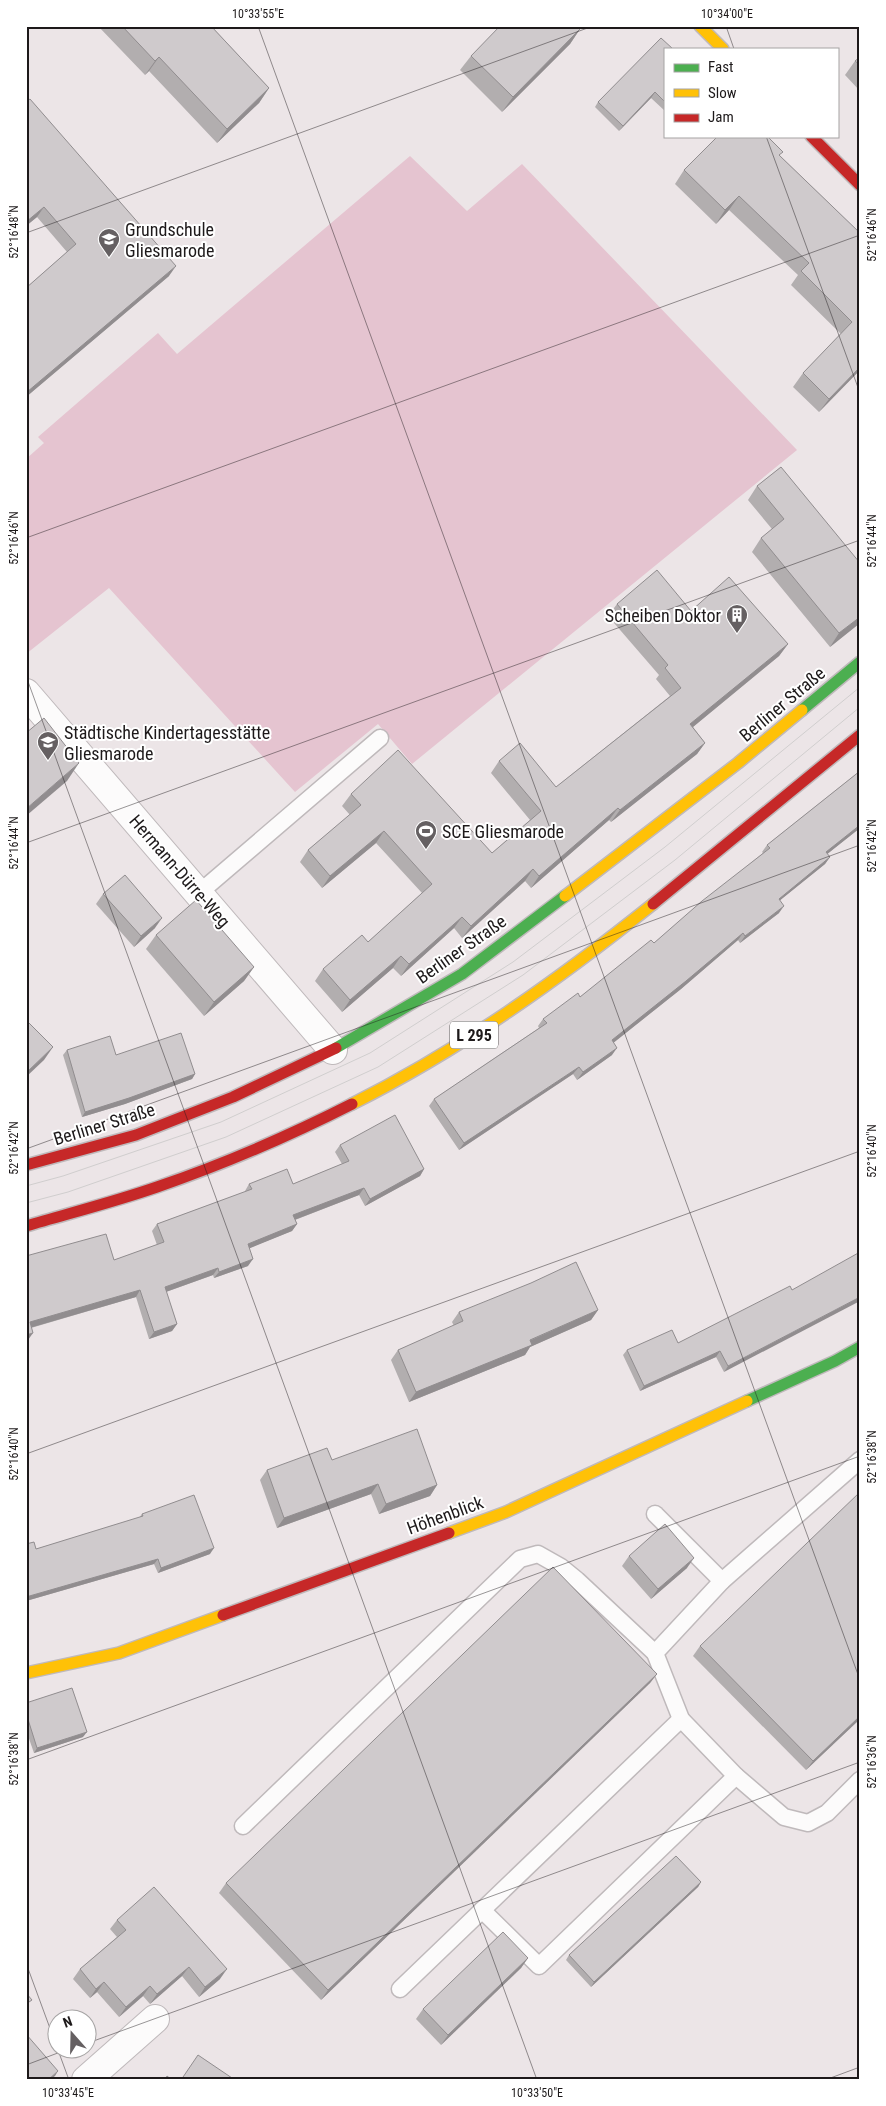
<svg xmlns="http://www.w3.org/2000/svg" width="886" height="2106" viewBox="0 0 886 2106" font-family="'Roboto Condensed',sans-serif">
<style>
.green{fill:#e5c4d0}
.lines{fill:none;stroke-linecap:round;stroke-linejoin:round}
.lane-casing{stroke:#bfb9bb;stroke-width:19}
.street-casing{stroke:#bfb9bb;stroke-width:30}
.fast-casing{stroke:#bfb9bb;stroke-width:14}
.slow-casing{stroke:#bfb9bb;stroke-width:14}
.jam-casing{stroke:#bfb9bb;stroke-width:14}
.lane{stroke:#fcfbfb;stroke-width:16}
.street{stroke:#fcfbfb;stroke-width:28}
.fast{stroke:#4caf50;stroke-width:11}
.slow{stroke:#ffc107;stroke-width:11}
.jam{stroke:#c62828;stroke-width:11}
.tram{stroke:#d0cece;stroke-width:1}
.wall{fill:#b2aeaf}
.shaded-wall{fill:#918d8f}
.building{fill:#cfcacc;stroke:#918d8f}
.ticks{fill:none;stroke:#1d191a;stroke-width:1;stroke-opacity:0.45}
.labels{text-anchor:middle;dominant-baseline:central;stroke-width:4;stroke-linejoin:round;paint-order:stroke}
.shield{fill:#fff;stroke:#615e5f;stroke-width:1}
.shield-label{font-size:16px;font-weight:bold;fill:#1d191a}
.poi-label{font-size:18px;fill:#1d191a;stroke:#fff;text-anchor:start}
.street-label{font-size:18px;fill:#1d191a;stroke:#fff}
.neatline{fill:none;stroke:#1d191a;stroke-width:2}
.ticks-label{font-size:12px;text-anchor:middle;fill:#1d191a}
</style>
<rect width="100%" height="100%" fill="#ece5e7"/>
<!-- green -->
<path class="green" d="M410 156 467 211 522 164 797 450 412 764 378 724 295 792 109 588 26 654V459L44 443 38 437 158 333 177 354Z"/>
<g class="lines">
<!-- lane casing -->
<g class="lane-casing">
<g id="lane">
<path d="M199 893 380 738"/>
<path d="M860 1460 722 1581 655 1653 681 1719 736 1776 784 1817 808 1823 827 1813 860 1780"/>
<path d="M655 1514 722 1581"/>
<path d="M243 1826 520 1559 538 1554 561 1567 577 1580 655 1653"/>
<path d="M482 1910 539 1966 736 1776"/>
<path d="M400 1989 681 1719"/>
</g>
</g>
<!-- street casing -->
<g class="street-casing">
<g id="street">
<path d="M26 693 333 1050"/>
<path d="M86 2080 155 2019"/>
</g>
</g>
<!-- fast casing -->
<g class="fast-casing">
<g id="fast">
<path d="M802 710 860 662"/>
<path d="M336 1048 462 974 565 896"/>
<path d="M747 1401 835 1361 860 1347"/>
</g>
</g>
<!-- slow casing -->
<g class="slow-casing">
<g id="slow">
<path d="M700 26 723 49"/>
<path d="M565 896 738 763 802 710"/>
<path d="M352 1104C460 1050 558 980 653 904"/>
<path d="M449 1533 506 1512 747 1401"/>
<path d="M26 1673 119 1653 223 1615"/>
</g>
</g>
<!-- jam casing -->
<g class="jam-casing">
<g id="jam">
<path d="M811 136 860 185"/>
<path d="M653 904 860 735"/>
<path d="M26 1165 136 1135 233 1097 336 1048"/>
<path d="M26 1226C70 1213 114 1202 157 1187 224 1164 289 1136 352 1104"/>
<path d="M223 1615 449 1533"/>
</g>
</g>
<!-- lane -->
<use href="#lane" class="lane"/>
<!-- street -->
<use href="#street" class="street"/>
<!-- fast -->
<use href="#fast" class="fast"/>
<!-- slow -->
<use href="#slow" class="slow"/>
<!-- jam -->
<use href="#jam" class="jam"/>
<!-- tram -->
<g class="tram">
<path d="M26 1186 63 1176 221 1122 370 1053 513 962 665 847 860 687"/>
<path d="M26 1203 68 1192 226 1137 378 1067 523 975 675 860 860 707"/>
</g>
</g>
<!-- wall -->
<g class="wall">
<path d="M98 26H211L269 88 259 103 217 143 149 71 145 75Z"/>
<path d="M580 29 570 44 502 112 460 70 471 56Z"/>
<path d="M665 49V111L651 98 619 131 595 107 598 102Z"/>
<path d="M860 57V91L845 75 855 61Z"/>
<path d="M26 102 169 276 26 397V288L67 252 37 217 26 226Z"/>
<path d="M780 156 860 233V370L819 412 793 387 803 373 841 334 791 285 798 275 729 210 716 224 675 184 684 170Z"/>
<path d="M781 467 860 623 830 647 752 552 761 538 772 529 748 500 757 486Z"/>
<path d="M617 604 691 611 788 644 779 656 693 727 705 743 697 754 611 822 609 820 531 888 525 881 462 938 454 928 401 976 393 968 342 1012 315 981 323 969 368 942 422 893 376 843 322 888 300 862 308 850 350 815 342 806 351 794 492 853 530 820 491 773 499 761 556 787 670 696 656 679 659 675 608 616Z"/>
<path d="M860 771V828L827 854 830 857 825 864 780 900 779 913 740 943 738 940 681 989 614 1042 612 1055 577 1080 573 1074 459 1150 429 1106 434 1099 539 1028 538 1026 543 1019 580 997 654 943 763 853 762 852 767 845Z"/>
<path d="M103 894 155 928 134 947 96 904Z"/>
<path d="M156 935 254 967 244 981 204 1016 146 949Z"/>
<path d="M67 1050 116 1055 195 1074 192 1079 125 1104 82 1117 63 1055Z"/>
<path d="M340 1145 424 1169 420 1176 365 1206 359 1195 295 1220 297 1224 292 1231 249 1248 248 1266 214 1278 213 1275 166 1292 177 1324 172 1331 149 1339 136 1297 31 1328 28 1340 26 1341V1256L114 1260 157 1245 152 1231 157 1224 245 1192V1191L249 1184H293L342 1164 335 1152Z"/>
<path d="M792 1290 724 1372 716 1357 640 1391 623 1355 627 1350 678 1343Z"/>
<path d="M598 1310 591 1320 530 1347 525 1355 409 1402 391 1360 398 1350 454 1326 452 1322 459 1312Z"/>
<path d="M332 1460 437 1485 430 1496 379 1514 371 1494 277 1528 260 1480 267 1470Z"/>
<path d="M142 1514 210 1554 158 1573 154 1564 26 1601V1544L36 1549 139 1518Z"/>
<path d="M629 1556 687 1568 651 1599 622 1566Z"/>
<path d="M700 1646 860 1719 806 1770 693 1656Z"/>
<path d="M657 1674 650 1683 321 2000 219 1893 226 1883Z"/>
<path d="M26 1703 83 1737 34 1753 26 1730Z"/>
<path d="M701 1882 698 1887 591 1987 566 1960 569 1955Z"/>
<path d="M117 1920 220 1979 199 1997 182 1976 150 2004 143 1996 119 2017 97 1992 90 1998 73 1979 80 1969 117 1937 110 1929Z"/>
<path d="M528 1958 521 1968 441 2045 416 2019 423 2009Z"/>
</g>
<!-- shaded-wall -->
<g class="shaded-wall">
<path d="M580 29 570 44 502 112 513 97Z"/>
<path d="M159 57 149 71 145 75 155 61Z"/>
<path d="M269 88 259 103 217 143 227 129Z"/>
<path d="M655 92 651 98 619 131 623 126Z"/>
<path d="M739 196 729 210 716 224 725 210Z"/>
<path d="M44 207 37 217 26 226V222Z"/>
<path d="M176 266 169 276 26 397V394L27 392Z"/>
<path d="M860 367V370L819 412 829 399Z"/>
<path d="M860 617V623L830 647 839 633Z"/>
<path d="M788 644 779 656 682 736 690 724Z"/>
<path d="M705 743 697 754 611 822 620 810Z"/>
<path d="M79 763 67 781 26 816V809Z"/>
<path d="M618 808 609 820 531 888 539 876Z"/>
<path d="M860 825V828L821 859 826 852Z"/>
<path d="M384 831 376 843 322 888 330 876Z"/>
<path d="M830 857 825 864 773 906 779 899Z"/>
<path d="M533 869 525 881 462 938 471 926Z"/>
<path d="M784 906 779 913 740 943 745 936Z"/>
<path d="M462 917 454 928 401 976 409 964Z"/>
<path d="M162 918 155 928 134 947 141 936Z"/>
<path d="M743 933 738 940 681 989 607 1048 612 1040Z"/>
<path d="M401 956 393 968 342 1012 350 1000Z"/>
<path d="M254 967 244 981 204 1016 214 1002Z"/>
<path d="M53 1047 44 1060 26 1077V1073Z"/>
<path d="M617 1048 612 1055 577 1080 583 1072Z"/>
<path d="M579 1067 573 1074 459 1150 464 1143Z"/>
<path d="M195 1074 192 1079 125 1104 82 1117 85 1112Z"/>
<path d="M424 1169 420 1176 365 1206 370 1199Z"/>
<path d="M364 1188 359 1195 289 1222 293 1215Z"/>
<path d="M297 1224 292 1231 243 1251 248 1244Z"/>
<path d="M253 1259 248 1266 214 1278 219 1272Z"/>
<path d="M218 1268 213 1275 160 1294 165 1287Z"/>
<path d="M140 1290 136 1297 26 1329 30 1322Z"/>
<path d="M860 1297V1301L724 1372 728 1366Z"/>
<path d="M598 1310 591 1320 530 1347 525 1355 409 1402 416 1392Z"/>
<path d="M177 1324 172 1331 149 1339 154 1332Z"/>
<path d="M33 1333 28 1340 26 1341V1335Z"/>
<path d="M720 1351 716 1357 640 1391 644 1386Z"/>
<path d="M378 1484 371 1494 277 1528 284 1518Z"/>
<path d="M437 1485 430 1496 379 1514 386 1504Z"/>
<path d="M214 1548 210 1554 158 1573 161 1568Z"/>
<path d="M694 1558 687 1568 651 1599 658 1589Z"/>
<path d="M158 1559 154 1564 26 1601V1597Z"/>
<path d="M657 1674 650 1683 321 2000 328 1990Z"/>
<path d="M860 1716V1719L806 1770 813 1761Z"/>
<path d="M87 1732 83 1737 34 1753 37 1748Z"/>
<path d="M701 1882 698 1887 591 1987 594 1982Z"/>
<path d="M528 1958 521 1968 441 2045 448 2035Z"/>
<path d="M189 1967 182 1976 150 2004 157 1994Z"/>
<path d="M227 1969 220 1979 199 1997 205 1987Z"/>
<path d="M104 1982 97 1992 90 1998 96 1989Z"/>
<path d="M150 1986 143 1996 119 2017 126 2007Z"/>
<path d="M58 2071 55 2076 50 2080H48Z"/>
</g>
<!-- building -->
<g class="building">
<path d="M122 26H211L269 88 227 129 159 57 155 61Z"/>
<path d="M500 26H577L580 29 513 97 471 56Z"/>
<path d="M661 38 673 49H665V102L655 92 623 126 598 102Z"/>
<path d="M860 57V65L855 61Z"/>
<path d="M30 99 176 266 27 392H26V288L76 244 44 207 26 222V102Z"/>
<path d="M718 136H767L783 152 779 155 860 233V367L829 399 803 373 852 322 801 271 809 263 739 196 725 210 684 170Z"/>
<path d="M781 467 860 563V617L839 633 761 538 784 519 757 486Z"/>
<path d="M657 570 691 611 729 577 788 644 690 724 705 743 620 810 618 808 539 876 533 869 471 926 462 917 409 964 401 956 350 1000 323 969 362 935 368 942 432 884 384 831 330 876 308 850 361 805 351 794 398 750 492 853 541 811 499 761 520 743 556 787 681 688 665 668 668 665 617 604Z"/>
<path d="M44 718 79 763 26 809V733Z"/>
<path d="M860 771V825L826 852 830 857 779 899 784 906 745 936 743 933 686 981 612 1040 617 1048 583 1072 579 1067 464 1143 434 1099 547 1023 543 1019 578 993 580 997 651 940 654 943 702 901 770 848 767 845Z"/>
<path d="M125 875 162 918 141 936 103 894Z"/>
<path d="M196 900 254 967 214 1002 156 935Z"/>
<path d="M26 1020 53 1047 26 1073Z"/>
<path d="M181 1033 195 1074 129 1098 85 1112 67 1050 110 1036 116 1055Z"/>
<path d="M395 1115 424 1169 370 1199 364 1188 293 1215 297 1224 248 1244 253 1259 219 1272 218 1268 165 1287 177 1324 154 1332 140 1290 30 1322 33 1333 26 1335V1256L106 1234 114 1260 164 1242 157 1224 252 1189 249 1184 287 1169 293 1184 349 1161 340 1145Z"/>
<path d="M860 1252V1297L728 1366 720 1351 644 1386 627 1350 672 1330 678 1343 790 1286 792 1290Z"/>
<path d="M576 1262 598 1310 530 1340 532 1345 416 1392 398 1350 463 1321 459 1312 531 1283Z"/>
<path d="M417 1429 437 1485 386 1504 378 1484 284 1518 267 1470 327 1448 332 1460Z"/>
<path d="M860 1492V1716L813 1761 700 1646Z"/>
<path d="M194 1495 214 1548 161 1568 158 1559 26 1597V1544L34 1542 36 1549 143 1516 142 1514Z"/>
<path d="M665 1524 694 1558 658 1589 629 1556Z"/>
<path d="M553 1567 657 1674 328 1990 226 1883Z"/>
<path d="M72 1688 87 1732 37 1748 26 1713V1703Z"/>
<path d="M676 1856 701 1882 594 1982 569 1955Z"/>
<path d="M154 1887 227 1969 205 1987 189 1967 157 1994 150 1986 126 2007 104 1982 96 1989 80 1969 126 1930 117 1920Z"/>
<path d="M503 1932 528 1958 448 2035 423 2009Z"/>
<path d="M26 1993 32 2000 26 2004Z"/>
<path d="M26 2034 58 2071 48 2080H26Z"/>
<path d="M198 2055 232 2078 231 2080H181Z"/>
<path d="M167 2076 172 2080H165Z"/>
</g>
<!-- ticks -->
<path class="ticks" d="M258 26 860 1680M726 26 734 49M766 136 860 393M26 233 593 26M26 538 860 235M26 676 537 2080M26 843 860 540M26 1149 860 845M26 1454 860 1151M26 1760 860 1456M26 1963 69 2080M88 2043 860 1762M26 2065 71 2048M825 2080 860 2067"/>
<!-- icons -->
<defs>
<g id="school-pin" transform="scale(1.125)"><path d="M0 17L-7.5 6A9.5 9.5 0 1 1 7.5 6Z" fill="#656062" stroke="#fff"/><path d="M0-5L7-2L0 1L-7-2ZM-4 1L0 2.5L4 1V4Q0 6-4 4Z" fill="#fff"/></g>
<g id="building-pin" transform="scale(1.125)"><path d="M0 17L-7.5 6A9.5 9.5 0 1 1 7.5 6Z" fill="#656062" stroke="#fff"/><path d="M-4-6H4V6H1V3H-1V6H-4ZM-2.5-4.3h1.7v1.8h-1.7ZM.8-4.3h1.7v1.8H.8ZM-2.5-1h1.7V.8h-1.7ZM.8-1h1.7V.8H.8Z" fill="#fff"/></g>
<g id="stadium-pin" transform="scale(1.125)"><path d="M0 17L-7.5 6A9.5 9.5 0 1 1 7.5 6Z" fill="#656062" stroke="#fff"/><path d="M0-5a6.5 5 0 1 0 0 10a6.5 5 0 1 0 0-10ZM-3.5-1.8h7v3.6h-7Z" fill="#fff"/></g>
</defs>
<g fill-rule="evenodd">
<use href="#school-pin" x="109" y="239"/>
<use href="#building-pin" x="737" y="615"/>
<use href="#school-pin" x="48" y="742"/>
<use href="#stadium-pin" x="426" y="831"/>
</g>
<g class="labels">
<!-- shield labels -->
<rect class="shield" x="450" y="1021.5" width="48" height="27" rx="4"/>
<g class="shield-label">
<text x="474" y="1035">L 295</text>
</g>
<!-- poi labels -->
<g class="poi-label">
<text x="125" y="229">Grundschule<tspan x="125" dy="21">Gliesmarode</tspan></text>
<text x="721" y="615" text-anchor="end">Scheiben Doktor</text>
<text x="64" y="732">Städtische Kindertagesstätte<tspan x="64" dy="21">Gliesmarode</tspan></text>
<text x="442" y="831">SCE Gliesmarode</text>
</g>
<!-- street labels -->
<g class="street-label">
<text transform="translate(782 704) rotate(-40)">Berliner Straße</text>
<text transform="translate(180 871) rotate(49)">Hermann-Dürre-Weg</text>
<text transform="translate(461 949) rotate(-35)">Berliner Straße</text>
<text transform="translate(104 1124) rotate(-17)">Berliner Straße</text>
<text transform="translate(445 1515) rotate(-20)">Höhenblick</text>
</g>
</g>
<!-- border -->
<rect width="886" height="2106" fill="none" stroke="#ffffff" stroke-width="55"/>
<!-- legend -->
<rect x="664" y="48" width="175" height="90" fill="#ffffff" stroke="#a5a3a3"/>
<rect x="674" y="64" width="25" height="8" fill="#4caf50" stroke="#a5a3a3"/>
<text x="708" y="72" font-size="15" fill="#1d191a">Fast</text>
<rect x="674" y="89" width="25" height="8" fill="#ffc107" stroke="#a5a3a3"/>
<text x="708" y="98" font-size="15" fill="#1d191a">Slow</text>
<rect x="674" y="114" width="25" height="8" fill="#c62828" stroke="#a5a3a3"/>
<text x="708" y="122" font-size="15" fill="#1d191a">Jam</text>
<!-- north arrow -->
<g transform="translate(72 2034) rotate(340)"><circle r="24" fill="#ffffff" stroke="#a5a3a3"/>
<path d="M0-4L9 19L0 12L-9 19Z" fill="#656062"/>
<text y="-8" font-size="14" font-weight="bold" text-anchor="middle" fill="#1d191a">N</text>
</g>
<rect x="28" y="28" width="830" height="2050" class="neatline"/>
<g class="ticks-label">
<text x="258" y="18">10°33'55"E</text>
<text x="727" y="18">10°34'00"E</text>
<text transform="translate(14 232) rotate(-90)" y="4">52°16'48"N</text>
<text transform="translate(872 235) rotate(-90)" y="4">52°16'46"N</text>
<text transform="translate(14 538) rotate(-90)" y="4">52°16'46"N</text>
<text transform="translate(872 541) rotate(-90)" y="4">52°16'44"N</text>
<text transform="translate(14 843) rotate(-90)" y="4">52°16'44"N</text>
<text transform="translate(872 846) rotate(-90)" y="4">52°16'42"N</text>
<text transform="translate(14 1148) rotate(-90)" y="4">52°16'42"N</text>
<text transform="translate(872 1151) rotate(-90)" y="4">52°16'40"N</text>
<text transform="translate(14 1454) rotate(-90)" y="4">52°16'40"N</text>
<text transform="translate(872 1457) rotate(-90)" y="4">52°16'38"N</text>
<text transform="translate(14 1759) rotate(-90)" y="4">52°16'38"N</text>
<text transform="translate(872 1762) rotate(-90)" y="4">52°16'36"N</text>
<text x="68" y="2097">10°33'45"E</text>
<text x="537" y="2097">10°33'50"E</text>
</g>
</svg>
